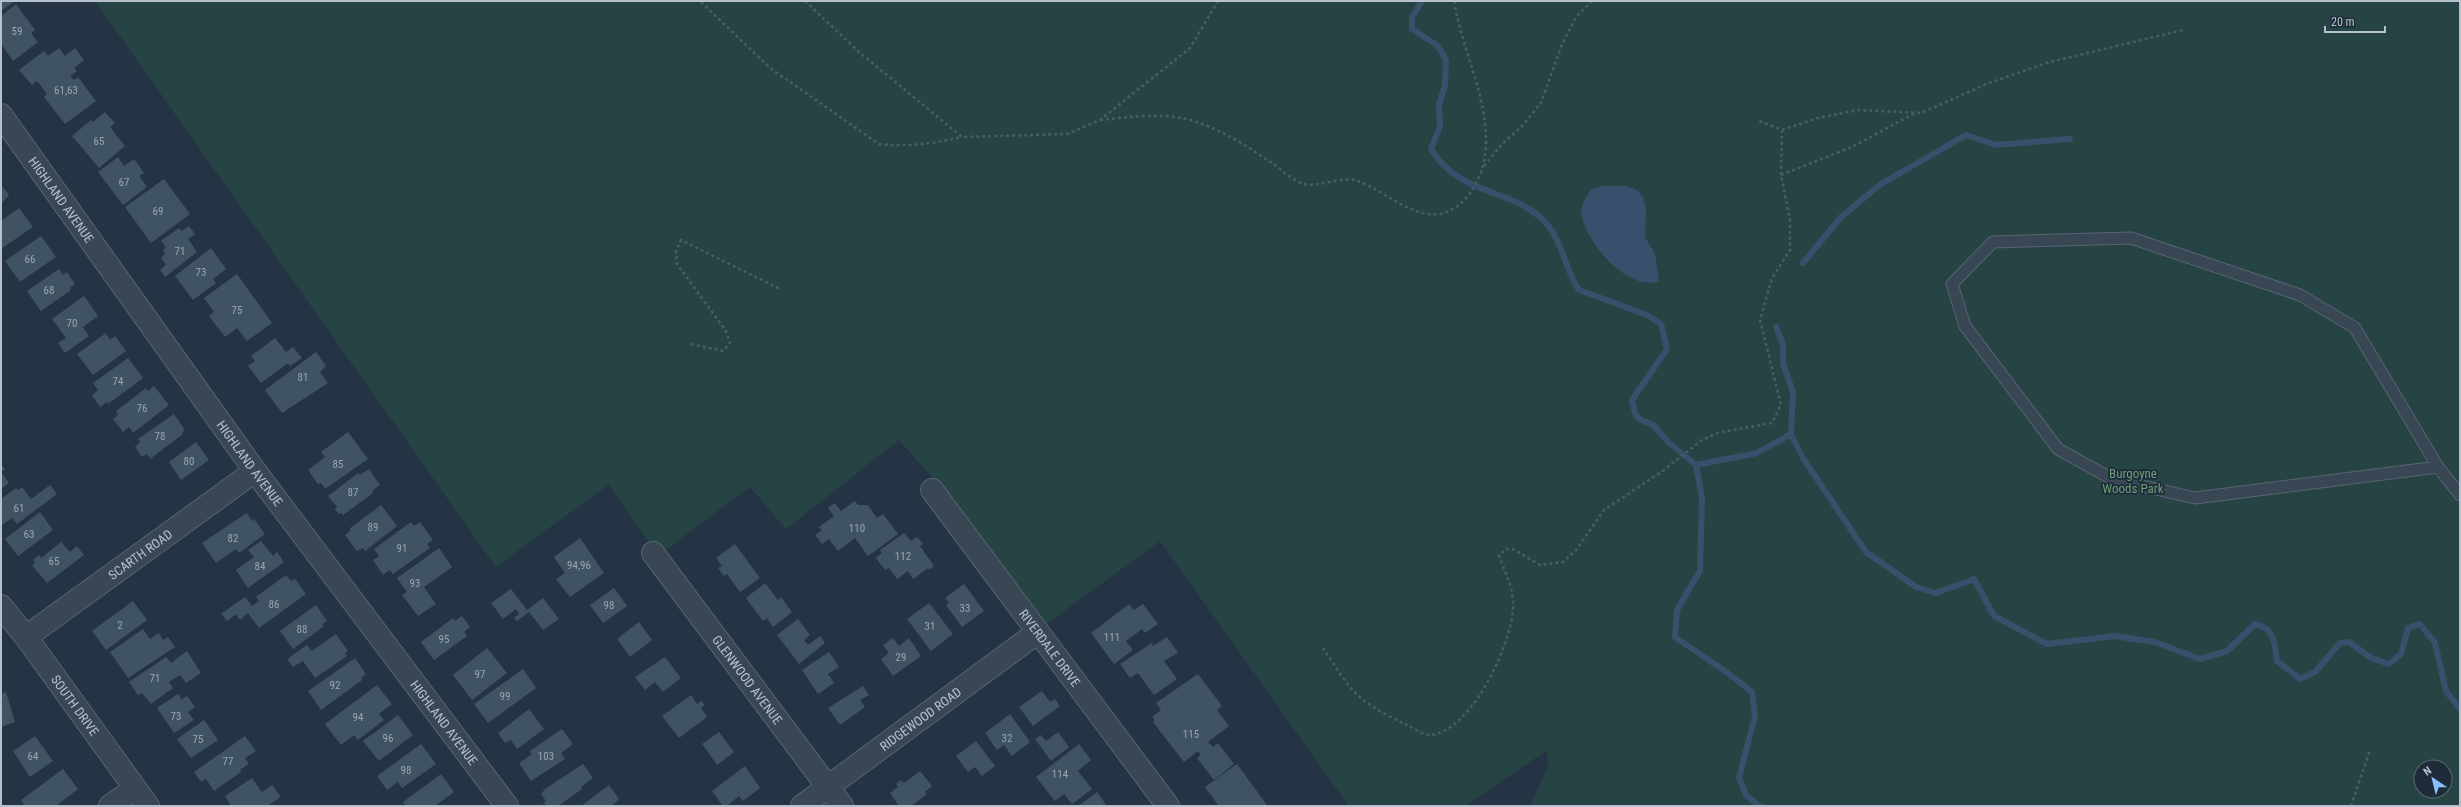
<svg xmlns="http://www.w3.org/2000/svg" width="2461" height="807" viewBox="0 0 2461 807" font-family="'Roboto Condensed',sans-serif">
<style>
.green{fill:#274445;fill-rule:evenodd}
.water{fill:#37516c}
.lines{fill:none;stroke-linecap:round;stroke-linejoin:round}
.stream{stroke:#37516c;stroke-width:6}
.building{fill:#405363}
.lane-casing{stroke:#586471;stroke-width:13}
.street-casing{stroke:#586471;stroke-width:24}
.path{stroke:#456061;stroke-width:2.5;stroke-dasharray:3 3;stroke-linecap:butt}
.lane{stroke:#394654;stroke-width:11}
.street{stroke:#394654;stroke-width:22}
.labels{text-anchor:middle;dominant-baseline:central;stroke-width:3.5;stroke-linejoin:round;paint-order:stroke}
.number-label{font-size:11px;fill:#99a6b2}
.street-label{font-size:13px;fill:#b7c1cd;stroke:#1e2b39}
.park-label{font-size:13px;fill:#6ca075;stroke:#1e2b39}
</style>
<rect width="100%" height="100%" fill="#253444"/>
<!-- green -->
<path class="green" d="M95 1H2460V806H1530L1549 764 1546 751 1465 806H1349L1160 541 1037 631 938 484 899 440 786 529 750 487 658 556 609 484 496 567ZM2421 767H2445V791H2421Z"/>
<!-- water -->
<path class="water" d="M1602 186H1627L1638 191 1643 198 1646 208 1645 237 1655 254 1659 281C1628 293 1582 239 1581 211 1581 204 1588 195 1591 189Z"/>
<g class="lines">
<!-- stream -->
<g class="stream">
<path d="M1422 1 1412 17V29L1438 46 1446 60 1445 86 1439 104 1440 126 1431 149C1460 197 1512 187 1545 222 1563 242 1565 270 1579 290L1647 315 1661 324 1667 349 1632 400 1635 413 1639 419 1653 425 1668 442 1696 465 1702 497 1700 571 1677 610 1675 637 1725 671 1752 692 1755 716 1739 778 1746 795 1759 806"/>
<path d="M1803 263 1841 217 1881 184 1966 135 1996 145 2070 139"/>
<path d="M1776 327 1783 344V364L1793 392 1791 434"/>
<path d="M1696 465 1757 453 1791 434 1803 458 1866 552 1916 587 1936 593 1974 579 1994 616 2047 644 2115 636 2155 642 2200 659 2227 651 2255 624C2276 629 2274 643 2277 661L2300 679 2315 672 2340 643 2349 642 2371 658 2389 664 2401 654 2408 628 2420 624 2435 643 2446 691 2460 709"/>
</g>
</g>
<!-- building -->
<g class="building">
<path d="M1 1H15L1 11Z"/>
<path d="M16 4 35 30 31 33 38 42 13 61 1 44V16Z"/>
<path d="M59 48 65 56 75 48 84 60 74 68 77 71 70 76 74 80 78 77 96 101 65 124 44 97 47 94 37 81 32 85 19 70 44 51 48 56Z"/>
<path d="M105 112 115 123 110 127 125 146 99 168 72 136 91 120 93 122Z"/>
<path d="M118 157 124 166 134 159 144 173 139 176 147 187 123 205 98 172Z"/>
<path d="M164 179 190 214 151 243 125 207Z"/>
<path d="M1 185 9 195 1 204Z"/>
<path d="M19 208 33 227 1 249V221Z"/>
<path d="M189 226 195 234 188 239 197 252 165 277 160 270 166 265 161 258 165 254 163 250 166 247 161 241 179 228 182 231Z"/>
<path d="M41 236 56 257 20 282 5 261Z"/>
<path d="M211 248 226 269 213 279 216 283 193 300 175 276Z"/>
<path d="M59 269 63 275 67 272 75 284 70 287 71 290 41 311 27 291Z"/>
<path d="M237 274 272 323 247 341 237 328 225 337 209 316 214 312 204 298Z"/>
<path d="M84 296 98 316 83 327 89 336 65 353 58 343 66 338 52 319Z"/>
<path d="M106 333 110 340 115 336 126 351 93 375 77 354Z"/>
<path d="M275 338 286 352 293 347 302 358 290 366 288 363 261 383 248 366 255 361 251 356Z"/>
<path d="M316 352 326 366 320 372 328 383 282 413 265 390Z"/>
<path d="M128 358 143 378 108 404 107 402 100 407 92 395 98 390 93 383Z"/>
<path d="M154 386 169 405 133 433 129 427 123 432 113 419 118 415 116 411 146 388 148 391Z"/>
<path d="M174 414 185 430 182 432 183 434 150 459 147 454 142 457 135 447 140 442 138 439Z"/>
<path d="M348 432 368 459 325 489 321 483 318 484 308 470 325 457 321 452Z"/>
<path d="M196 442 209 460 181 480 169 462Z"/>
<path d="M1 464 5 469 1 472 9 483 1 489Z"/>
<path d="M369 469 380 485 372 491 373 493 343 515 341 513 339 514 335 509 337 507 328 496 358 473 360 475Z"/>
<path d="M50 485 57 494 17 524 12 518 1 526V499L16 488 18 490 22 487 31 499Z"/>
<path d="M855 501 858 505H868L877 518 883 514 898 534 868 556 855 538 838 551 829 539 822 544 815 535 822 530 819 527 834 516 828 508 835 503 841 511Z"/>
<path d="M381 505 397 526 365 551 363 548 357 551 345 535 351 530 349 529Z"/>
<path d="M40 512 53 530 18 556 5 539Z"/>
<path d="M247 513 252 521 254 519 265 534 239 553 236 549 216 563 202 543Z"/>
<path d="M411 522 414 526 420 522 433 540 427 544 430 548 393 574 390 570 383 575 373 560 379 556 374 549Z"/>
<path d="M904 533 911 541 917 537 923 544 920 546 934 566 929 570 928 568 913 579 908 571 897 579 889 568 885 570 876 558 882 553 880 550Z"/>
<path d="M580 538 604 573 570 597 556 579 565 573 554 557Z"/>
<path d="M261 541 273 556 277 552 284 562 248 588 236 570 254 557 248 550Z"/>
<path d="M61 542 70 552 77 546 84 555 47 583 32 565 35 563 33 560 39 555 41 558Z"/>
<path d="M735 544 760 578 740 592 727 574 724 576 718 568 722 566 716 558Z"/>
<path d="M439 548 452 567 424 587 436 604 418 616 402 595 407 592 397 578Z"/>
<path d="M286 575 291 581 295 579 306 594 259 628 248 613 240 620 236 614 227 621 221 614 245 597 252 606 259 601 256 597Z"/>
<path d="M765 583 778 600 781 597 792 612 773 627 767 618 763 621 746 598Z"/>
<path d="M964 584 984 611 962 627 946 605 949 602 945 598Z"/>
<path d="M614 588 627 606 603 623 590 605Z"/>
<path d="M511 589 527 610 543 598 559 619 543 630 529 612 517 621 514 618 519 614 516 609 503 619 491 603Z"/>
<path d="M133 601 147 620 106 650 92 631Z"/>
<path d="M929 603 953 634 931 651 907 619Z"/>
<path d="M1129 604 1134 610 1143 604 1158 624 1145 633 1142 629 1126 641 1133 650 1114 664 1091 633Z"/>
<path d="M316 605 327 621 322 624 324 626 293 649 280 631Z"/>
<path d="M462 616 470 627 464 632 467 636 434 660 421 642 453 618 455 621Z"/>
<path d="M798 619 810 635 804 640 808 645 820 636 825 643 799 664 777 635Z"/>
<path d="M639 622 652 640 630 657 617 639Z"/>
<path d="M143 629 150 639 159 633 163 640 168 637 175 647 128 678 110 652Z"/>
<path d="M336 634 348 651 345 653 347 656 315 678 303 661 293 667 287 659 307 645 312 651Z"/>
<path d="M1167 637 1178 653 1164 661 1177 679 1154 695 1138 673 1130 678 1120 664 1152 643 1153 646Z"/>
<path d="M893 638 899 646 909 638 921 656 893 676 881 659 889 653 883 645Z"/>
<path d="M487 648 507 673 472 700 453 675Z"/>
<path d="M187 651 201 673 186 683 180 675 169 682 173 688 151 704 142 693 138 695 129 682 166 657 171 663Z"/>
<path d="M829 652 839 667 828 674 834 683 818 694 802 670Z"/>
<path d="M665 657 681 678 663 692 655 682 645 690 635 677Z"/>
<path d="M355 658 366 674 361 678 362 680 321 710 308 691Z"/>
<path d="M523 669 536 688 488 723 474 704Z"/>
<path d="M1198 674 1222 706 1217 710 1229 726 1208 742 1213 747 1218 743 1234 764 1214 780 1197 758 1201 755 1198 751 1184 762 1153 722 1155 720 1152 717 1161 710 1156 703Z"/>
<path d="M377 685 392 704 379 714 384 720 358 740 354 735 341 745 325 724Z"/>
<path d="M863 686 869 695 860 700 865 707 840 725 828 708Z"/>
<path d="M1042 691 1050 702 1055 699 1060 706 1033 726 1019 707Z"/>
<path d="M6 692 15 722 1 727V694Z"/>
<path d="M178 694 182 699 187 696 195 707 188 712 194 720 174 733 157 708Z"/>
<path d="M691 695 697 704 701 701 705 705 701 708 707 717 679 738 662 716Z"/>
<path d="M529 709 544 729 517 749 511 740 505 743 498 733Z"/>
<path d="M1010 714 1030 742 1012 756 1004 745 997 750 985 733Z"/>
<path d="M398 715 413 735 379 761 363 741Z"/>
<path d="M204 720 218 740 191 758 177 739Z"/>
<path d="M562 729 573 744 561 753 565 759 531 781 519 763 532 754 530 751Z"/>
<path d="M719 732 734 752 717 765 702 744Z"/>
<path d="M1058 732 1069 747 1051 761 1035 739 1041 735 1046 741Z"/>
<path d="M35 736 53 761 30 777 13 751Z"/>
<path d="M245 736 256 751 245 758 249 764 240 770 241 772 214 791 206 779 201 782 194 772Z"/>
<path d="M976 741 995 766 982 776 975 767 968 772 956 756Z"/>
<path d="M421 744 436 764 402 788 398 782 387 790 377 776Z"/>
<path d="M1079 744 1091 760 1078 771 1092 789 1072 804 1064 794 1055 801 1036 777Z"/>
<path d="M583 764 593 778 581 787 582 789 558 806H547L543 803 546 801 541 794 545 789Z"/>
<path d="M1237 764 1267 805 1266 806H1219L1205 787Z"/>
<path d="M745 766 760 788 743 801 739 796 727 806H723L712 791Z"/>
<path d="M63 769 78 789 56 806H25L21 800Z"/>
<path d="M920 771 932 786 925 792 927 794 911 806H899L890 793 898 787 896 784 901 780 904 783Z"/>
<path d="M441 774 454 792 435 806H406L403 802Z"/>
<path d="M252 778 262 792 272 785 281 797 267 806H231L225 796Z"/>
<path d="M609 785 619 799 611 806H581Z"/>
<path d="M1097 792 1107 806H1078Z"/>
</g>
<g class="lines">
<!-- lane casing -->
<g class="lane-casing">
<path id="lane" d="M2438 467 2195 498 2112 479 2058 449 1965 326 1952 284 1993 242 2131 238 2300 295 2355 328 2438 467 2460 495"/>
</g>
<!-- street casing -->
<g class="street-casing">
<g id="street">
<path id="s1" d="M1 115 255 471 507 806"/>
<path id="s2" d="M932 490 1168 806"/>
<path id="s3" d="M653 553 842 806"/>
<path id="s4" d="M1 606 26 637 148 806"/>
<path id="s5" d="M26 637 255 471"/>
<path d="M110 806 134 789"/>
<path id="s6" d="M802 806 1038 632"/>
</g>
</g>
<!-- path -->
<g class="path">
<path d="M805 1 858 51 962 137 1067 134 1100 120 1190 48 1218 1"/>
<path d="M701 2 770 68 879 144C907 147 934 144 961 137"/>
<path d="M1100 120C1130 117 1161 112 1190 120 1219 128 1249 147 1273 164 1282 170 1293 181 1304 184 1318 188 1344 175 1358 181 1393 194 1430 238 1466 198 1479 183 1485 165 1486 145 1487 94 1462 50 1454 1"/>
<path d="M1782 130 1818 118 1858 110 1921 113 1989 83 2046 63 2183 30"/>
<path d="M1484 166 1501 145 1522 126 1541 103 1562 44 1577 16 1592 1"/>
<path d="M1781 175 1852 147 1915 113"/>
<path d="M691 344 723 351 730 343 726 331 677 264 676 251 681 240 780 289"/>
<path d="M1323 648C1335 665 1346 686 1362 699 1376 710 1394 719 1409 726 1415 729 1423 735 1429 735 1471 734 1516 638 1513 601 1512 584 1504 571 1499 555L1506 549H1513L1540 565 1563 562 1576 550 1604 510 1664 470 1702 440 1717 433 1772 423 1781 405 1760 320 1772 278 1790 250V220L1781 175 1782 130 1759 121"/>
<path d="M2351 806 2370 750"/>
</g>
<!-- lane -->
<use href="#lane" class="lane"/>
<!-- street -->
<use href="#street" class="street"/>
</g>
<g class="labels">
<!-- number labels -->
<g class="number-label">
<text x="17" y="31">59</text>
<text x="66" y="90">61,63</text>
<text x="99" y="141">65</text>
<text x="124" y="182">67</text>
<text x="158" y="211">69</text>
<text x="180" y="251">71</text>
<text x="30" y="259">66</text>
<text x="201" y="272">73</text>
<text x="49" y="290">68</text>
<text x="237" y="310">75</text>
<text x="72" y="323">70</text>
<text x="303" y="377">81</text>
<text x="118" y="381">74</text>
<text x="142" y="408">76</text>
<text x="160" y="436">78</text>
<text x="189" y="461">80</text>
<text x="338" y="464">85</text>
<text x="353" y="492">87</text>
<text x="19" y="508">61</text>
<text x="373" y="527">89</text>
<text x="857" y="528">110</text>
<text x="29" y="534">63</text>
<text x="233" y="538">82</text>
<text x="402" y="548">91</text>
<text x="903" y="556">112</text>
<text x="54" y="561">65</text>
<text x="579" y="565">94,96</text>
<text x="260" y="566">84</text>
<text x="415" y="583">93</text>
<text x="274" y="604">86</text>
<text x="609" y="605">98</text>
<text x="965" y="608">33</text>
<text x="120" y="625">2</text>
<text x="930" y="626">31</text>
<text x="302" y="629">88</text>
<text x="1112" y="637">111</text>
<text x="444" y="639">95</text>
<text x="901" y="657">29</text>
<text x="480" y="674">97</text>
<text x="155" y="678">71</text>
<text x="335" y="685">92</text>
<text x="505" y="696">99</text>
<text x="176" y="716">73</text>
<text x="358" y="717">94</text>
<text x="1191" y="734">115</text>
<text x="388" y="738">96</text>
<text x="1007" y="738">32</text>
<text x="198" y="739">75</text>
<text x="33" y="756">64</text>
<text x="546" y="756">103</text>
<text x="228" y="761">77</text>
<text x="406" y="770">98</text>
<text x="1060" y="774">114</text>
</g>
<!-- street labels -->
<g class="street-label">
<text stroke="none"><textPath href="#s1" startOffset="104">HIGHLAND AVENUE</textPath></text>
<text stroke="none"><textPath href="#s1" startOffset="428">HIGHLAND AVENUE</textPath></text>
<text stroke="none"><textPath href="#s5" startOffset="141">SCARTH ROAD</textPath></text>
<text stroke="none"><textPath href="#s2" startOffset="197">RIVERDALE DRIVE</textPath></text>
<text stroke="none"><textPath href="#s3" startOffset="158">GLENWOOD AVENUE</textPath></text>
<text stroke="none"><textPath href="#s4" startOffset="124">SOUTH DRIVE</textPath></text>
<text stroke="none"><textPath href="#s6" startOffset="147">RIDGEWOOD ROAD</textPath></text>
<text stroke="none"><textPath href="#s1" startOffset="752">HIGHLAND AVENUE</textPath></text>
</g>
<!-- park labels -->
<g class="park-label">
<text x="2133" y="473">Burgoyne<tspan x="2133" dy="15">Woods Park</tspan></text>
</g>
</g>
<!-- border -->
<rect width="2461" height="807" fill="none" stroke="#b7c1cd" stroke-width="4"/>
<!-- north arrow -->
<g transform="translate(2433 779) rotate(325)"><circle r="19" fill="#1e2b39" stroke="#5b6774"/>
<path d="M0-3L7 15L0 10L-7 15Z" fill="#8abfff"/>
<text y="-6" font-size="11" font-weight="bold" text-anchor="middle" fill="#b7c1cd">N</text>
</g>
<!-- scale -->
<path d="M2325 26v6h60v-6" fill="none" stroke="#b7c1cd" stroke-width="2"/>
<text x="2331" y="26" font-size="12" fill="#b7c1cd" stroke="#1e2b39" stroke-width="3" paint-order="stroke">20 m</text>
</svg>
